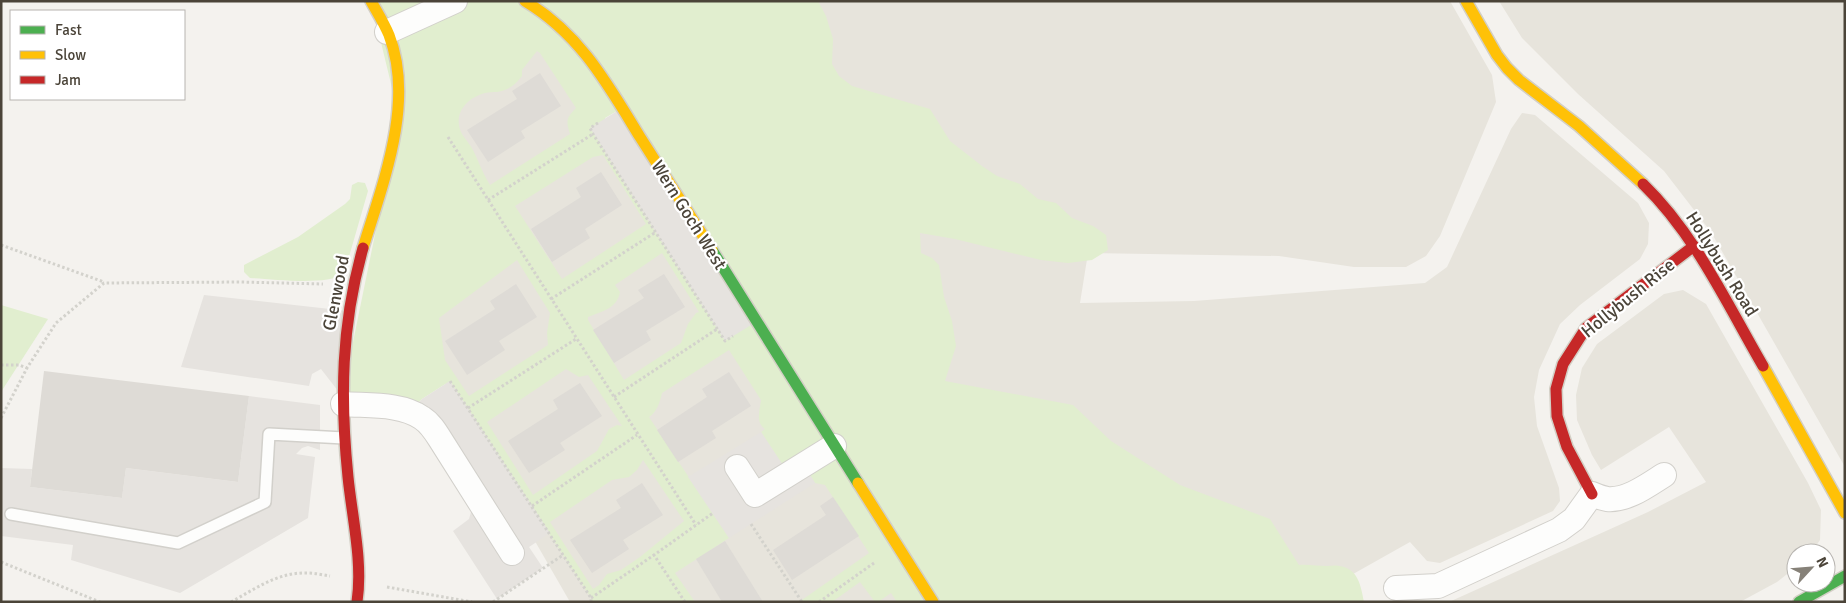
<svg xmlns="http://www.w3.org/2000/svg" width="1846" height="603" viewBox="0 0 1846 603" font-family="Signika,sans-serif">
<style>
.residential{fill:#e7e4dc}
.green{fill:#e1eecf;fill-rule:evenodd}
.parking{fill:#e6e3df}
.building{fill:#dedbd6}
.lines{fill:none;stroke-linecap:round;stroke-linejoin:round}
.lane-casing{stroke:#d2d0cb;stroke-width:14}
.street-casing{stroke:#d2d0cb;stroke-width:26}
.fast-casing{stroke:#d3cfc5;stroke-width:14}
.slow-casing{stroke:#d3cfc5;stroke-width:14}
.jam-casing{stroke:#d3cfc5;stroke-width:14}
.path{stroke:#d3d2cc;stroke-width:3;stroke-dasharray:2.5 2.5;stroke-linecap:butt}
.lane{stroke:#fdfdfc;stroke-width:11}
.street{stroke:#fdfdfc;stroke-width:24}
.fast{stroke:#4caf50;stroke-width:11}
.slow{stroke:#ffc107;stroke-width:11}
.jam{stroke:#c62828;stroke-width:11}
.labels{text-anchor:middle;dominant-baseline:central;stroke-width:4.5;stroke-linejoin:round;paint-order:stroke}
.street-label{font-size:18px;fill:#4b4439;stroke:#fff}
</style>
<rect width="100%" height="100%" fill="#f4f2ee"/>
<!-- residential -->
<g class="residential">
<path d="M498 1 529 10 922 602H570L414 331 410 30Z"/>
<path d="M749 1H1450L1492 75 1496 102 1440 236 1426 256 1406 267H1354L1279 256 1088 253 1080 303 1194 301 1425 283 1447 267 1511 129 1522 113 1535 115 1638 203 1649 223 1648 244 1640 259 1580 305 1560 324 1539 370 1534 397 1537 426 1559 488 1560 501 1553 511 1440 563 1427 561 1410 542 1314 596 932 401Z"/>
<path d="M1499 1H1845V467L1711 232 1664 171 1578 94 1522 38Z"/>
<path d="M1683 290 1706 304 1808 483 1821 510 1820 540 1811 553H1796V567L1777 582 1740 602H1449L1648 512 1706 482 1669 427 1601 470 1592 455 1577 420 1576 395 1582 368 1597 344 1664 294Z"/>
</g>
<!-- green -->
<g class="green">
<path d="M371 1H818L826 16 833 39 832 64 839 76 852 86 930 109 950 141 982 166 997 176 1020 184 1038 199 1056 203 1072 218 1093 226 1106 235 1108 250 1092 260 1068 263 1041 260 955 239 920 233 921 253 932 258 939 265 944 297 952 321 956 346 945 381 1073 405 1111 441 1180 485 1270 519 1299 565C1309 564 1317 566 1327 566 1331 566 1335 565 1339 566 1358 568 1361 586 1364 602H897L891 593 878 602H875L860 582 832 602H799L869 553 825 485 815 483 804 465 789 475 761 432 765 429C755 422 760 410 761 400L729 350 662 393C660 402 657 412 649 417L729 538 675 573 695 602H591V598L450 381 422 399 410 411 342 396 399 117ZM537 51 540 53 576 108C566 118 566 121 570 134L490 185C483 174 479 162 473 150 470 144 465 139 462 134 452 115 466 98 485 93 489 92 493 92 497 92 509 90 515 85 522 76V70ZM622 108 755 322 725 340 715 325 713 314 705 310 605 153V118ZM603 155 646 224 562 279 515 206 593 157ZM662 253 699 312 696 313 688 324 681 343 624 380 588 320V317C602 311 617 309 620 292L615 285ZM517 260 550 313 547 333 548 345 469 396 445 360 439 318ZM566 369 579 377 588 375 622 426 617 425 609 429 597 451 533 495 487 422ZM643 460 684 521 640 557 621 570 607 574 599 585 593 589 550 522 612 480 629 477 637 470Z"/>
<path d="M358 182 365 183 368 191 344 274C326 286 273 279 250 278L244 272V265L298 237 345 204 350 199 352 185Z"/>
<path d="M1 305 48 319 1 392Z"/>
</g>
<!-- parking -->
<g class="parking">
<path d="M622 108 756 322 725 341 590 128Z"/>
<path d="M204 295 348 311 342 396 321 369 312 374 309 386 181 367Z"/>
<path d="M450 381 550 533 529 547 543 568 497 599 453 531 469 519 471 512V502L410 411 422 399Z"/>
<path d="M249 396 320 405V450L308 446 302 448 296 454 315 457 308 518 180 593 71 560 73 545 1 536V468L32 469 30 487 122 498 126 468 238 482Z"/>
<path d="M761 432 789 474 804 465 815 483 729 538 688 477Z"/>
</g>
<!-- building -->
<g class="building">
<path d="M540 73 561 106 521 131 525 138 488 162 467 130 517 99 512 91Z"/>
<path d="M601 172 622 205 585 229 590 238 552 262 531 229 581 197 576 188Z"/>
<path d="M664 274 685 307 646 331 651 340 614 363 593 330 644 298 638 290Z"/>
<path d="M516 284 537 317 499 341 505 350 467 375 445 341 495 309 490 301Z"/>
<path d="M44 371 249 396 238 482 126 468 122 498 30 487Z"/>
<path d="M729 372 751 406 712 431 716 438 678 462 657 430 707 397 702 389Z"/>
<path d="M580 383 602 416 560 443 565 450 529 473 508 441 558 409 553 400Z"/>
<path d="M642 483 663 515 623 540 629 549 592 573 570 540 621 508 616 500Z"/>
<path d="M833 497 859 536 792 580 773 550 826 515 820 506Z"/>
<path d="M725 541 763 602H722L696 559Z"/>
</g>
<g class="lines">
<!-- lane casing -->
<g class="lane-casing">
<path id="lane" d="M11 514 178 543 265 502 269 434 344 438"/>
</g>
<!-- street casing -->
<g class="street-casing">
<g id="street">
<path d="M387 32 455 1"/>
<path d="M343 404C367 406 401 403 422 418 430 423 435 431 440 439L512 553"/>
<path d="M737 467 755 495 834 446"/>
<path d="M1396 588 1438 586 1559 530 1574 519 1592 494C1596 496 1602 498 1607 499 1627 501 1648 485 1664 475"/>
</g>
</g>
<!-- fast casing -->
<g class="fast-casing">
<g id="fast">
<path d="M712 250 858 483"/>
<path d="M1799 602 1845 576"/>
</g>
</g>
<!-- slow casing -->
<g class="slow-casing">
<g id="slow">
<path d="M525 1C580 34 607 83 640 137 664 175 688 212 712 250"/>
<path d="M1466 1 1497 55 1507 68 1519 80 1579 126 1643 184"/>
<path d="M363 248C383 183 415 102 389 35 384 23 377 12 371 1"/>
<path d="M1763 366 1845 513"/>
<path d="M858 483 933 602"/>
</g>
</g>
<!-- jam casing -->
<g class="jam-casing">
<g id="jam">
<path d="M1643 184C1695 234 1727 304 1763 366"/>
<path d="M1592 494 1567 447 1557 416 1556 389 1563 364 1586 328 1694 246"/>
<path d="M357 602C363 562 352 517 348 477 340 398 341 325 363 248"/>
</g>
</g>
<!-- path -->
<g class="path">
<path d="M598 123 590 128 593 134 725 341 733 336"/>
<path d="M448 137 696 525"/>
<path d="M488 200 593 134"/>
<path d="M1 245 104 282"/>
<path d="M551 299 656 232"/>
<path d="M1 365H19L27 368"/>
<path d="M450 381 591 598V602"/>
<path d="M614 397 717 329"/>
<path d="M468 408 576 339"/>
<path d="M1 418 27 368 56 323 104 283 241 282 323 284"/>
<path d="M532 506 637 435"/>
<path d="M751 524 802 602"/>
<path d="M1 562 100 602"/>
<path d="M387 587 472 602"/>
<path d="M591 598 654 555"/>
<path d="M231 602C255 589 278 572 307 573 315 573 323 575 330 576"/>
<path d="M493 602 563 555"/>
<path d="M685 602 654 555 713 513"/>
<path d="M819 602 874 563"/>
</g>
<!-- lane -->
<use href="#lane" class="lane"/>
<!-- street -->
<use href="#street" class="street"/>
<!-- fast -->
<use href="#fast" class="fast"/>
<!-- slow -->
<use href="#slow" class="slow"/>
<!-- jam -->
<use href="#jam" class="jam"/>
</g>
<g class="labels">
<!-- street labels -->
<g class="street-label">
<text transform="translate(689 215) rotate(58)">Wern Goch West</text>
<text transform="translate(1722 264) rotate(58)">Hollybush Road</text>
<text transform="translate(336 293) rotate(-79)">Glenwood</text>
<text transform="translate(1628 298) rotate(-39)">Hollybush Rise</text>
</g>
</g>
<!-- border -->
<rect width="1846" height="603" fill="none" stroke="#4b4439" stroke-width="5"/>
<!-- legend -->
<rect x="10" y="10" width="175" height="90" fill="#ffffff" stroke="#b7b4b0"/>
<rect x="20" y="26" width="25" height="8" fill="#4caf50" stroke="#b7b4b0"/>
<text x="55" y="35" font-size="15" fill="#4b4439">Fast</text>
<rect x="20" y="51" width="25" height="8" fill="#ffc107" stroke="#b7b4b0"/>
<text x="55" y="60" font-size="15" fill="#4b4439">Slow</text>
<rect x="20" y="76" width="25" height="8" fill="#c62828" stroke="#b7b4b0"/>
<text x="55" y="85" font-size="15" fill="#4b4439">Jam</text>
<!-- north arrow -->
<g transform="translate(1811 568) rotate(64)"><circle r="24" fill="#ffffff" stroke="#b7b4b0"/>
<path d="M0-4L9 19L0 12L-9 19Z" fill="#868178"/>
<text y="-8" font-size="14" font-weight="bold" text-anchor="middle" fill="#4b4439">N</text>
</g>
</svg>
